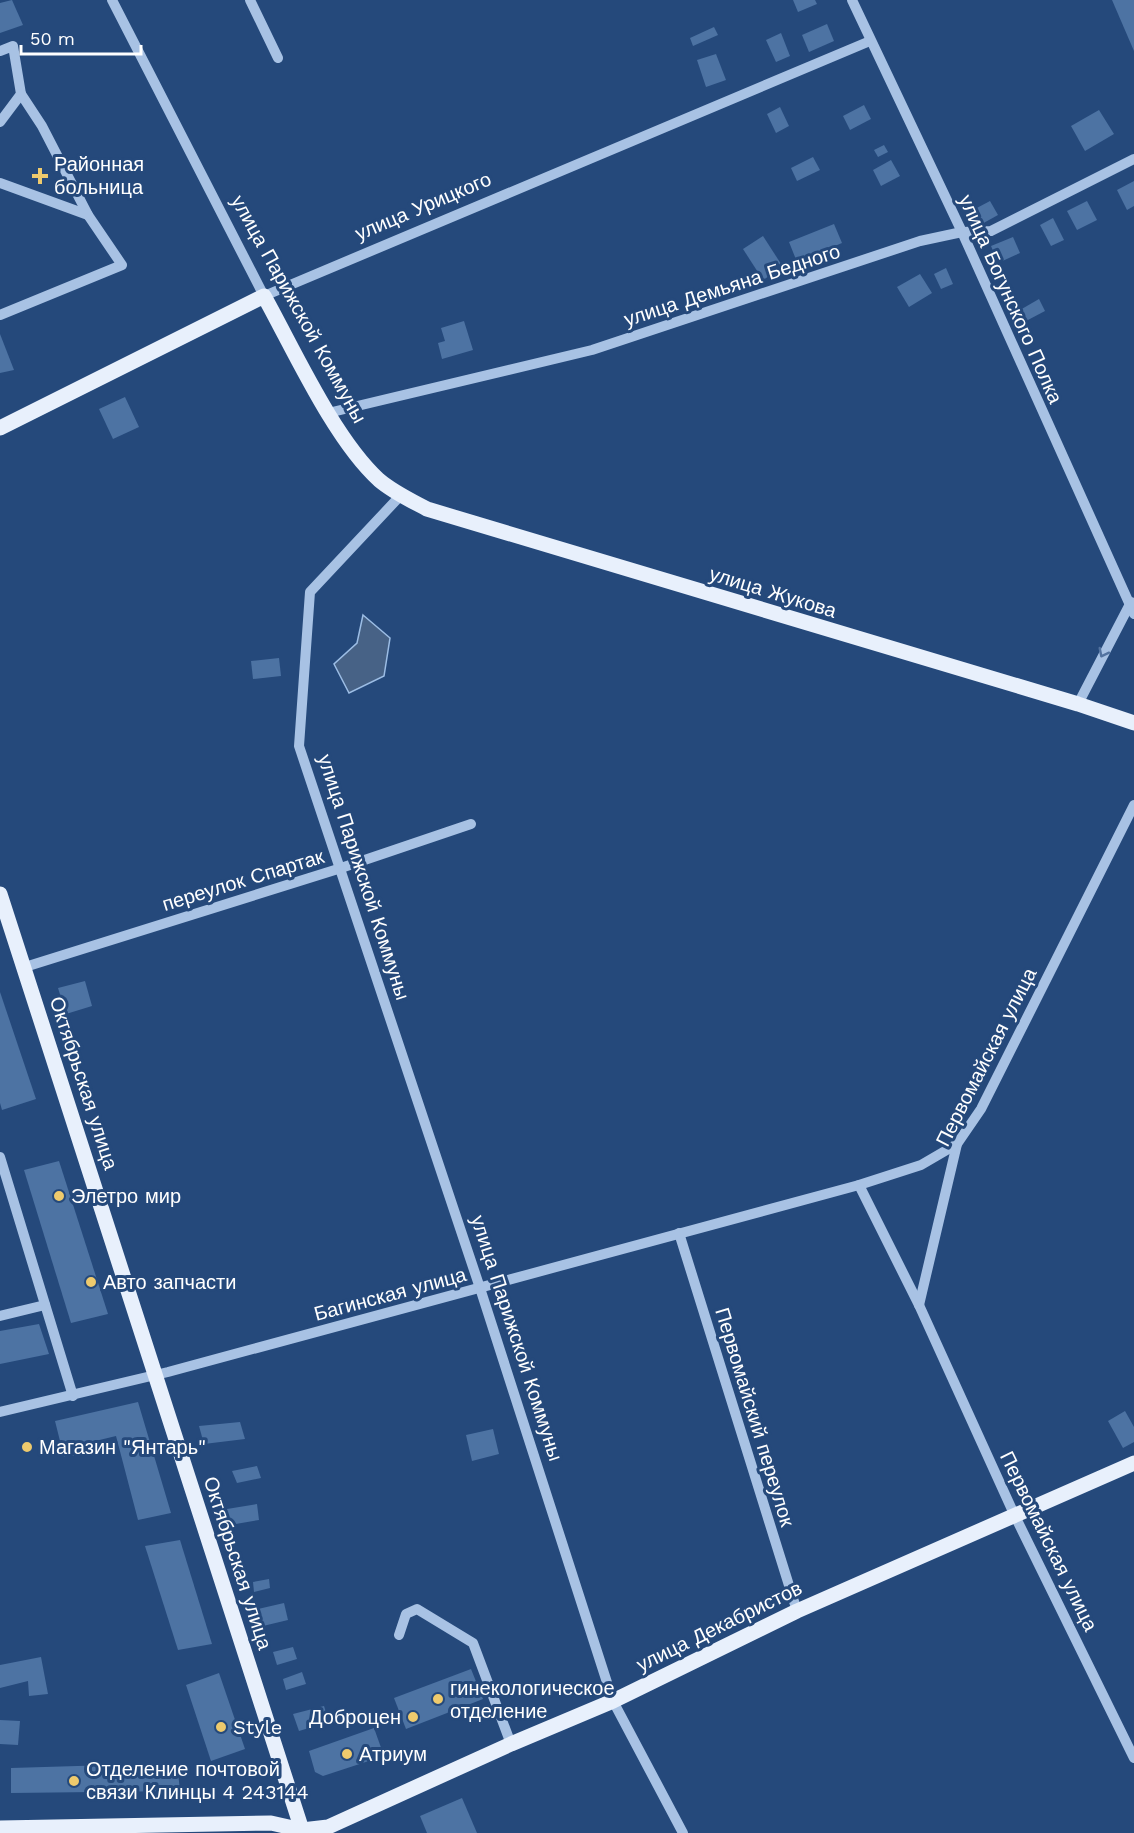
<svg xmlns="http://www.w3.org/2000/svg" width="1134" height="1833" viewBox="0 0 1134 1833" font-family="'Work Sans',sans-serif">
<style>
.water{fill:#476286;stroke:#9cbde5;stroke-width:1.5}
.building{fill:#4d73a3}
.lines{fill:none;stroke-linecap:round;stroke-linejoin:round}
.minor{stroke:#a8c2e4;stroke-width:10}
.major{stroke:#e8f0fc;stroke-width:15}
.oneway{stroke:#5373a0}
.poi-dot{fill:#eeca6d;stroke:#25497b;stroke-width:2}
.labels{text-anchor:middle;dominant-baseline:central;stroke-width:6;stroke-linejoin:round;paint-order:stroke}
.poi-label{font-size:20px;fill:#fff;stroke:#25497b;text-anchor:start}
.street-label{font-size:20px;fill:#fff;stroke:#25497b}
</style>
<rect width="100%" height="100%" fill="#25497b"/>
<!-- water -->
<path class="water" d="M363 615 390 638 384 676 349 693 334 664 357 643Z"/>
<!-- building -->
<g class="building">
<path d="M12 0 23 25 0 33V3Z"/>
<path d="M793 0H815L817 4 798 12Z"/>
<path d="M1112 0H1134V51Z"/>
<path d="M827 24 834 41 809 52 802 35Z"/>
<path d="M714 27 718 35 693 46 690 38Z"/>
<path d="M781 33 790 56 776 62 766 40Z"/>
<path d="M716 54 726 80 706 87 697 60Z"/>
<path d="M864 105 871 119 850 130 843 116Z"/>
<path d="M780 107 789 126 776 133 767 114Z"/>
<path d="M1099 110 1114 134 1085 151 1071 126Z"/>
<path d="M884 145 888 152 878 157 874 150Z"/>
<path d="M813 157 820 170 797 181 791 168Z"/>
<path d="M891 160 900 176 881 186 873 170Z"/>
<path d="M1134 181V206L1127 210 1117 190Z"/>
<path d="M990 201 998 215 980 225 973 210Z"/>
<path d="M1087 201 1097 220 1077 230 1067 211Z"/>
<path d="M1053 218 1064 240 1051 246 1040 225Z"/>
<path d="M834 224 842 243 797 262 789 242Z"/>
<path d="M763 236 783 267 763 280 743 249Z"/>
<path d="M1013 237 1020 253 998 263 991 246Z"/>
<path d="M946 268 953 284 941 289 934 274Z"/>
<path d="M920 274 932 293 909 307 897 287Z"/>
<path d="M1039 299 1045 311 1026 321 1020 310Z"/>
<path d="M464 321 473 350 442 359 438 343 445 341 441 328Z"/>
<path d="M0 334 14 370 0 373Z"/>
<path d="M125 397 139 427 113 439 99 409Z"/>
<path d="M279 658 281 676 253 679 251 661Z"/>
<path d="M85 981 92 1006 66 1014 58 988Z"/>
<path d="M0 992 36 1099 2 1110 0 1103Z"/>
<path d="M59 1161 108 1314 71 1323 24 1170Z"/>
<path d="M39 1324 49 1354 0 1364V1331Z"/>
<path d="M138 1402 171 1513 138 1520 116 1436 83 1444 86 1454 64 1457 55 1421Z"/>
<path d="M1125 1411 1134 1427V1442L1123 1448 1108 1421Z"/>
<path d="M240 1422 245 1439 204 1444 199 1426Z"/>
<path d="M493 1429 499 1454 472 1461 466 1435Z"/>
<path d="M257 1466 261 1478 237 1483 232 1471Z"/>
<path d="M257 1504 259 1520 230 1525 227 1509Z"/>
<path d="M180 1540 212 1644 178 1650 145 1546Z"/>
<path d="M269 1579 270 1588 254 1592 253 1582Z"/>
<path d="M284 1603 288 1620 263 1626 258 1609Z"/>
<path d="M293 1647 297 1659 277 1665 273 1652Z"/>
<path d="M41 1657 48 1694 29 1696 28 1681 0 1688V1665Z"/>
<path d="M471 1669 483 1699 406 1729 394 1698Z"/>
<path d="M302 1672 306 1684 286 1690 283 1679Z"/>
<path d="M219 1673 245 1749 211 1761 186 1685Z"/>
<path d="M324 1706 329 1722 299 1731 293 1714Z"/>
<path d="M0 1720 20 1721 18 1745 0 1744Z"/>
<path d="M374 1728 384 1756 323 1776 315 1772 309 1751Z"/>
<path d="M177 1763 180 1791 11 1793V1768Z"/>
<path d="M462 1798 477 1833H427L420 1816Z"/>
</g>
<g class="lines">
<!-- minor -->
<g class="minor">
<path d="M112 0 264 296 870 41"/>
<path d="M250 0 278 58"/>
<path d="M852 0 962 232 1134 614"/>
<path d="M0 51 13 46 21 94 0 122"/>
<path d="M0 183 88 215"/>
<path d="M0 315 122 265 88 215 42 126 21 94"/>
<path d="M328 413 592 350 920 241 962 232 991 231 1134 159"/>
<path d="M401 495 310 592 299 746 480 1288 613 1701 683 1833"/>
<path d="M1078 704 1131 602"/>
<path d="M25 967 338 869 471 824"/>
<path d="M0 1157 73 1396"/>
<path d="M859 1185 919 1305 1014 1514 1134 1758"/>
<path d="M679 1233 797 1611"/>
<path d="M919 1305 957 1144 981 1109 1134 805"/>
<path d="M0 1316 45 1305"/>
<path d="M0 1412 168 1372 859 1185 921 1165 957 1144"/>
<path d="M399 1635 406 1614 417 1609 473 1643 511 1744"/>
</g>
<!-- major -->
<g class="major">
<path d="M0 428 264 296C294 350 334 439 379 480 393 492 410 500 427 509L1078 704 1134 723"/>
<path d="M0 894 303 1833"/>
<path d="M0 1828 271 1823 302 1830 328 1827 511 1744 613 1701 797 1611 1134 1463"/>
</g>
</g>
<!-- one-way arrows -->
<defs><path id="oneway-chevron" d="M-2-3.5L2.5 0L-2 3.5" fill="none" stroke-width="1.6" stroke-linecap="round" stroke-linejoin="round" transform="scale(1.5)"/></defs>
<use class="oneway" href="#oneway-chevron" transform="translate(1103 653) rotate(117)"/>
<!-- markers -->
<g class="poi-dot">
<path d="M37 167h6v6h6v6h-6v6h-6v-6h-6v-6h6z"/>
<circle cx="59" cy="1196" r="6"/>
<circle cx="91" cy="1282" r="6"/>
<circle cx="27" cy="1447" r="6"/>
<circle cx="438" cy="1699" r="6"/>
<circle cx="413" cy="1717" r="6"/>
<circle cx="221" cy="1727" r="6"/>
<circle cx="347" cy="1754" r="6"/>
<circle cx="74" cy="1781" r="6"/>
</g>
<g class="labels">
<!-- poi labels -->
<g class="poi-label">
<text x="54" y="164">Районная<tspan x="54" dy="23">больница</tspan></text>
<text x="71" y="1196">Элетро мир</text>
<text x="103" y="1282">Авто запчасти</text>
<text x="39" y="1447">Магазин "Янтарь"</text>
<text x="450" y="1688">гинекологическое<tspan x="450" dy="23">отделение</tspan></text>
<text x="401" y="1717" text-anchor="end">Доброцен</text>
<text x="233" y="1727">Style</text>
<text x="359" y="1754">Атриум</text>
<text x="86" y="1769">Отделение почтовой<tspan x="86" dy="23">связи Клинцы 4 243144</tspan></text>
</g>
<!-- street labels -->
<g class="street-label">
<text transform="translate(423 206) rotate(-23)">улица Урицкого</text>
<text transform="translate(732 285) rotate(-18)">улица Демьяна Бедного</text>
<text transform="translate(1011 299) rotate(66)">улица Богунского Полка</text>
<text transform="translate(299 309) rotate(61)">улица Парижской Коммуны</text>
<text transform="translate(773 592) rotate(17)">улица Жукова</text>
<text transform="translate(364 877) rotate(72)">улица Парижской Коммуны</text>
<text transform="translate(243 880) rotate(-17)">переулок Спартак</text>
<text transform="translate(986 1057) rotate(-63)">Первомайская улица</text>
<text transform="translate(84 1083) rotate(72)">Октябрьская улица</text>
<text transform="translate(390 1294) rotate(-15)">Багинская улица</text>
<text transform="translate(517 1338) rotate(72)">улица Парижской Коммуны</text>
<text transform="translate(755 1417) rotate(73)">Первомайский переулок</text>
<text transform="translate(1049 1541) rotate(64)">Первомайская улица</text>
<text transform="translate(238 1563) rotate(72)">Октябрьская улица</text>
<text transform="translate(719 1626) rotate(-26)">улица Декабристов</text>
</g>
</g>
<!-- scale -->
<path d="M21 45v9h120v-9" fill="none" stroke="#ffffff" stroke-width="3"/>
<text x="30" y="45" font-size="18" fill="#ffffff" stroke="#25497b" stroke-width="4.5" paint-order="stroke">50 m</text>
</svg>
